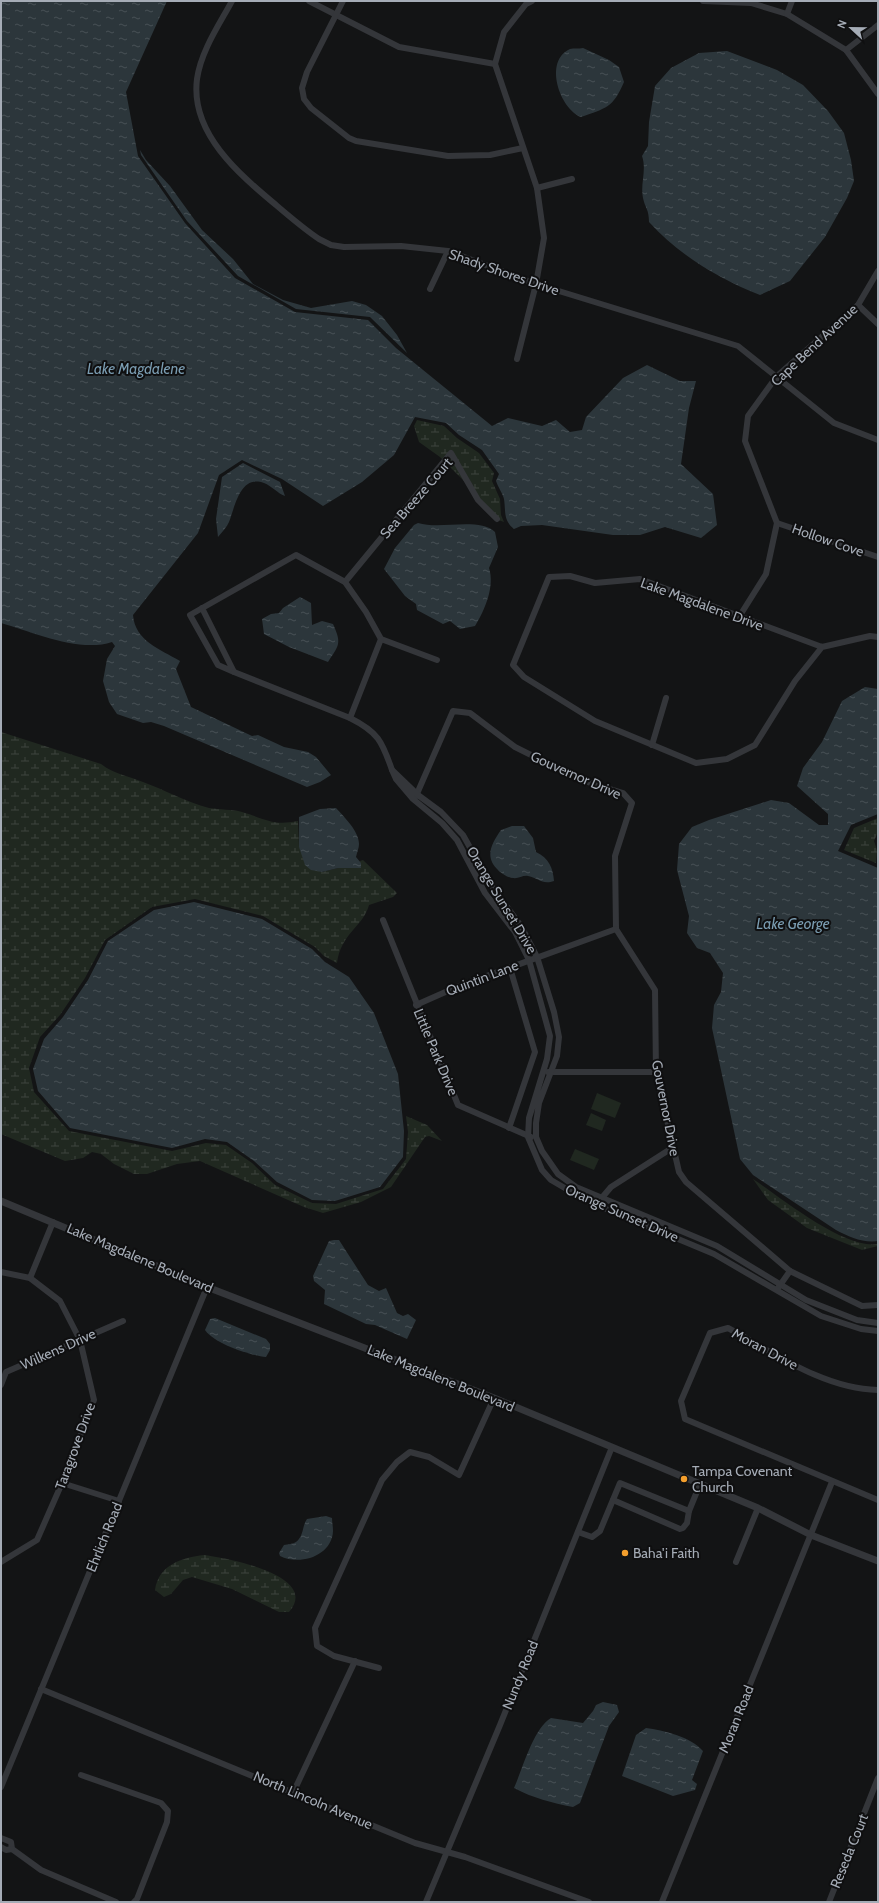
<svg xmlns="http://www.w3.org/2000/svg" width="879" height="1903" viewBox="0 0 879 1903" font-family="Cabin,sans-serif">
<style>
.wetland{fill:url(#wetland-marsh)}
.park{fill:#202820}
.water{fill:url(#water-ripples)}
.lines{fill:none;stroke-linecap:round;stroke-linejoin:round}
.minor{stroke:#34363a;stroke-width:6}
.tertiary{stroke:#34363a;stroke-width:7}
.poi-dot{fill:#f49f2d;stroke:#0f0f10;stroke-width:1.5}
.labels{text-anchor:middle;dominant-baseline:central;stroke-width:4;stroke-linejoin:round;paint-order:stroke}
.street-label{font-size:14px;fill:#a5acb6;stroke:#0f0f10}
.poi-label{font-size:14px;fill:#a5acb6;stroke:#0f0f10;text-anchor:start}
.water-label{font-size:15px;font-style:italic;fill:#7b9db2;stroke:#0f0f10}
</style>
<defs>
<pattern id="wetland-marsh" width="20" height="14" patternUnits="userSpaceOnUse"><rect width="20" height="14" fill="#202820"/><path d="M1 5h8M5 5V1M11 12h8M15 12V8" fill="none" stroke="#3d443e"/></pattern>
<pattern id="water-ripples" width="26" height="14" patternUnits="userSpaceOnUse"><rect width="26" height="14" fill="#2c363b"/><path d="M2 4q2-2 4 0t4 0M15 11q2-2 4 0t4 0" fill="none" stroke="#485055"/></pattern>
</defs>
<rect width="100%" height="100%" fill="#131415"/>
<!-- wetland -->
<g class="wetland">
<path d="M417 420 444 426 457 438 479 453 494 473 492 481 500 499 501 515 504 522 493 518 466 483 440 457 419 442 414 426Z"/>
<path d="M1 732 101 764C114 774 128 776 143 782 165 790 186 802 209 808 220 810 232 809 242 812 266 819 273 826 298 821L299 847 322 872 338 868H361L360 861 363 860 397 893 393 897 369 905C363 927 341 933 337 963L324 956 315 947 263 916 195 899 152 907 105 940 85 978 60 1015 40 1037 29 1068 34 1092 69 1131 172 1151 206 1143 226 1145 252 1163 275 1185 312 1203 336 1204 383 1189 406 1159 408 1132 406 1116 427 1125 442 1141 429 1136 425 1137 391 1187 361 1202 323 1213 304 1207 200 1161 177 1164 147 1174H134L114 1164 101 1154 92 1152 83 1158 65 1161 1 1134Z"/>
<path d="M878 818V832L874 841 877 850 876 863 844 850 854 828Z"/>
<path d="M753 1179C781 1198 845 1250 878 1244V1246L862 1250 807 1228 768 1200Z"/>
<path d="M204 1555C226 1558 321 1575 289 1612H279L232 1589 192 1577 183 1580 171 1594 164 1597 155 1590C159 1564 182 1558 204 1555Z"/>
</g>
<!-- park -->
<g class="park">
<path d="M597 1093 621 1103 615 1118 591 1109Z"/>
<path d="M591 1113 606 1120 602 1131 586 1125Z"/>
<path d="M575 1149 599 1159 594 1170 570 1160Z"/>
</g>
<!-- water -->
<g class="water">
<path d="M1 1H167L126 92 138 156 185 223 235 278 295 312 368 320 396 348 492 426 508 418 542 426 556 420 570 432 582 430 586 417 623 378 647 365 680 381H696L689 408 681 464 713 494 717 525 701 538 665 527 640 535H613L542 525 521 526 514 529C503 520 506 512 504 499 503 494 498 487 496 481L499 474 482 450 459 435 446 423 415 417 394 455 362 482 323 506 282 479 242 460 219 475 198 533 133 615C135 641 160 649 180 661L176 669 191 707 252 736 258 735 284 747 308 752 316 757 331 775 320 782 307 787 164 726 151 722 143 723 117 714 109 702 103 681 107 659 115 646 112 642C79 653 33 632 1 623Z"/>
<path d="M583 48 609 60 619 67 624 82C613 108 606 108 581 117 560 109 543 61 570 49 574 48 579 49 583 48Z"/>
<path d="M727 51 777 70 803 85 828 111 844 133 851 160 854 181 847 198 825 237 790 281 760 295C719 279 679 255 649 222 649 209 645 208 643 198 640 184 647 170 642 156L648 146 649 122 655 86 671 68 699 53Z"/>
<path d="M140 150 146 160 170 186 202 230 233 259 253 284 283 300 311 308 352 301 366 305 382 316 397 335 407 353 370 317 296 309 238 276 187 221 141 155Z"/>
<path d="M243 463 280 482 285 496C277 493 272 486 264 483 240 474 235 507 229 522 227 527 222 532 218 537L216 519 222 477Z"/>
<path d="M418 523C440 530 479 517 495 532L498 547 489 568C495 586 485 610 475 626L460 629 450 621 443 624 417 610 416 604 405 596 384 569 395 548 414 525Z"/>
<path d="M300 597 311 603 312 625 322 621 333 624C342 644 339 645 328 662L289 647 264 634 262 619 271 614 279 613 283 608Z"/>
<path d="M865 687 878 689V814L851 825 838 851 878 868V1241C863 1243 849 1237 836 1230L753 1175 740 1159 712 1028 714 1005 721 992 723 973 710 953 697 948 687 933 689 916 677 870 679 844 692 827 709 820 771 800 789 803 819 825H828V814L797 786 803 768 822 742 842 701Z"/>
<path d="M336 808C344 817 359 831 359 844 359 848 357 852 356 857L361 863V868H338L322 872 311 870 305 865 299 847V817L320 809Z"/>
<path d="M512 826H524L533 838 536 852C549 858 553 868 554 881 542 885 539 878 528 876 523 875 518 879 513 878 508 878 503 874 499 871 484 858 491 844 501 830Z"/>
<path d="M194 902 262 919 312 949 325 962 349 977 374 1013 398 1074 404 1131 403 1157 380 1187 335 1201 312 1200 277 1182 254 1161 227 1142 205 1139 172 1148 70 1128 38 1091 33 1069 44 1039 63 1017 88 980 108 941 154 910Z"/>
<path d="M334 1240H339L368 1285 379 1291 386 1288 397 1313 403 1316 408 1314 416 1320 407 1339 375 1325 366 1324 324 1304 325 1290 314 1281 313 1276 329 1241Z"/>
<path d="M215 1318 266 1339 270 1344V1350L266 1357C249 1355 215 1344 205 1330L210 1319Z"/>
<path d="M326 1516 332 1518C332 1522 333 1527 333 1531 332 1556 300 1566 280 1556L279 1553 284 1545C288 1544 293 1544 296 1542 304 1536 302 1526 307 1519Z"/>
<path d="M603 1702 617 1705 619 1712 609 1726 580 1803 573 1807C552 1803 533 1798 514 1788 523 1768 533 1729 551 1718L583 1723 593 1711 596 1705Z"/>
<path d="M646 1728C663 1730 691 1737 703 1751L692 1780 697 1784 695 1790 673 1796 622 1776 636 1735Z"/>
</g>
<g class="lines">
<!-- minor -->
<g class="minor">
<path d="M232 1C219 25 201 51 197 79 190 133 239 174 276 205 290 217 304 229 319 239L331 245 344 247 401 246 448 251 536 284 738 346 834 423 878 440"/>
<path d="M309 1 399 47 495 64"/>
<path d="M343 1 307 72 302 88 304 99 311 108 349 138 356 141 448 156 490 155 523 148"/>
<path d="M703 1 751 3 787 14 846 50 878 94"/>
<path d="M787 14 792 1"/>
<path d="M846 50 878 25"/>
<path d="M537 188 572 179"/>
<path d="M430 289 448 251"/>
<path d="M858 305 878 324"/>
<path d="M517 359 536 284 544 238 537 188 495 64 504 32 526 4 532 1"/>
<path d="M777 523 878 557"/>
<path d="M345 582 451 453 478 500 497 519"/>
<path d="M202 608 234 672 218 665 190 615 296 555 345 582 366 612 381 639 437 660"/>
<path d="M739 617 766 574 777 523 745 441 748 416 777 376 858 305 878 271"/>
<path d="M822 647 795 681 755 745 727 759 696 763 595 721 524 677 513 665 549 577 570 576 595 583 640 579 822 647 870 636 878 637"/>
<path d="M234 672 350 718C378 732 382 741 392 770"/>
<path d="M350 718 381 639"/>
<path d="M652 745 666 698"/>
<path d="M416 796 453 711 470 713 515 747 581 780 623 793 632 803 615 856 616 929 655 990 656 1072 679 1172 686 1182 790 1271 862 1306 878 1305"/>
<path d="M383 920 458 1105 531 1137"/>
<path d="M416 1005 459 986 616 929"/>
<path d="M548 1072H656"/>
<path d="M509 1128 535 1052 510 968"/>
<path d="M600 1200 611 1187 672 1148"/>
<path d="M1 1272 30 1278 60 1301 80 1340 94 1400 62 1483 37 1540 1 1562"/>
<path d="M30 1278 53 1222"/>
<path d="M778 1288 790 1271"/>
<path d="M878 1323 857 1320 806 1300 717 1246 576 1187 558 1174 542 1151 536 1137V1123L539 1103 557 1056 559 1037 554 1012 537 957 521 926 491 885 463 835 441 812 418 795 392 770 396 779 413 799 442 823 457 840 485 893 515 932 529 960 550 1036 547 1059 529 1118 528 1137 542 1170 551 1180 587 1201 714 1254 821 1316 861 1329 878 1331"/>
<path d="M1 1385 6 1372 123 1321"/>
<path d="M878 1390C824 1389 774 1353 728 1328L710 1333 681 1401 685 1419 878 1500"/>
<path d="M62 1483 119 1501"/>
<path d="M613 1500 680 1529 683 1528 687 1523 689 1511 700 1484"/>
<path d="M578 1532 592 1537 600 1531 620 1483 689 1511"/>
<path d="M736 1562 758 1508"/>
<path d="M379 1668 334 1656 317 1646 315 1628 382 1480 397 1462 410 1452 429 1457 459 1475 494 1398"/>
<path d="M41 1689 415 1843 465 1857 589 1902"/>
<path d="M81 1775 161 1803 168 1811 167 1822 137 1899 134 1902"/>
<path d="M1 1787 207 1287"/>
<path d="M294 1791 355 1661"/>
<path d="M1 1838 11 1842 12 1849 41 1870 116 1902"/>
<path d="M1 1847 6 1850 12 1849"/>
<path d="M426 1902 500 1725 612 1447"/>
<path d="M662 1902 832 1482"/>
<path d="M829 1902 878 1778"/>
</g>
<!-- tertiary -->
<path class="tertiary" d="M1 1201 207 1287 494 1398 758 1508 811 1535 878 1561"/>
</g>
<!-- markers -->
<g class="poi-dot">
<circle cx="684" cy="1479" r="4"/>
<circle cx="625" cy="1553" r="4"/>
</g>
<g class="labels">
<!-- street labels -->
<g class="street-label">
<text transform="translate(504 272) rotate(19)">Shady Shores Drive</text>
<text transform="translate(814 345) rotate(-43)">Cape Bend Avenue</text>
<text transform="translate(416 498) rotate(-49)">Sea Breeze Court</text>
<text transform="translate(828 540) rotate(19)">Hollow Cove</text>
<text transform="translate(702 604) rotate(20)">Lake Magdalene Drive</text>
<text transform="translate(576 775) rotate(24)">Gouvernor Drive</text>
<text transform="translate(502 900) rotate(59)">Orange Sunset Drive</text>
<text transform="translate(482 978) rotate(-21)">Quintin Lane</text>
<text transform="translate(436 1052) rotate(67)">Little Park Drive</text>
<text transform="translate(666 1108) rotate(79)">Gouvernor Drive</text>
<text transform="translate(622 1213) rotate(24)">Orange Sunset Drive</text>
<text transform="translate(140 1258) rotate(23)">Lake Magdalene Boulevard</text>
<text transform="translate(58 1349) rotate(-24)">Wilkens Drive</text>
<text transform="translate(765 1349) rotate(28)">Moran Drive</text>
<text transform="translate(441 1378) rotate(22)">Lake Magdalene Boulevard</text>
<text transform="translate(75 1446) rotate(-70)">Taragrove Drive</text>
<text transform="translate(104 1537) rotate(-68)">Ehrlich Road</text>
<text transform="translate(520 1675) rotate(-68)">Nundy Road</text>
<text transform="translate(736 1719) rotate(-68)">Moran Road</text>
<text transform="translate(313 1800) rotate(23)">North Lincoln Avenue</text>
<text transform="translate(849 1851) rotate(-68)">Reseda Court</text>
</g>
<!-- poi labels -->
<g class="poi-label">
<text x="692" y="1471">Tampa Covenant<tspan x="692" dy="16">Church</tspan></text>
<text x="633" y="1553">Baha'i Faith</text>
</g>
<!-- water labels -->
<g class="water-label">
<text x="136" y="369">Lake Magdalene</text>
<text x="793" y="924">Lake George</text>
</g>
</g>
<!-- border -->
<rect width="879" height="1903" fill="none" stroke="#a5acb6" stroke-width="4"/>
<!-- north arrow -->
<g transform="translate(851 28) rotate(292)" stroke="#0f0f10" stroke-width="3" paint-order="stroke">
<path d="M0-3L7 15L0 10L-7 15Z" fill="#a5acb6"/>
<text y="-6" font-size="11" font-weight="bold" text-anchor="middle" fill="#a5acb6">N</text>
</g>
</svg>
